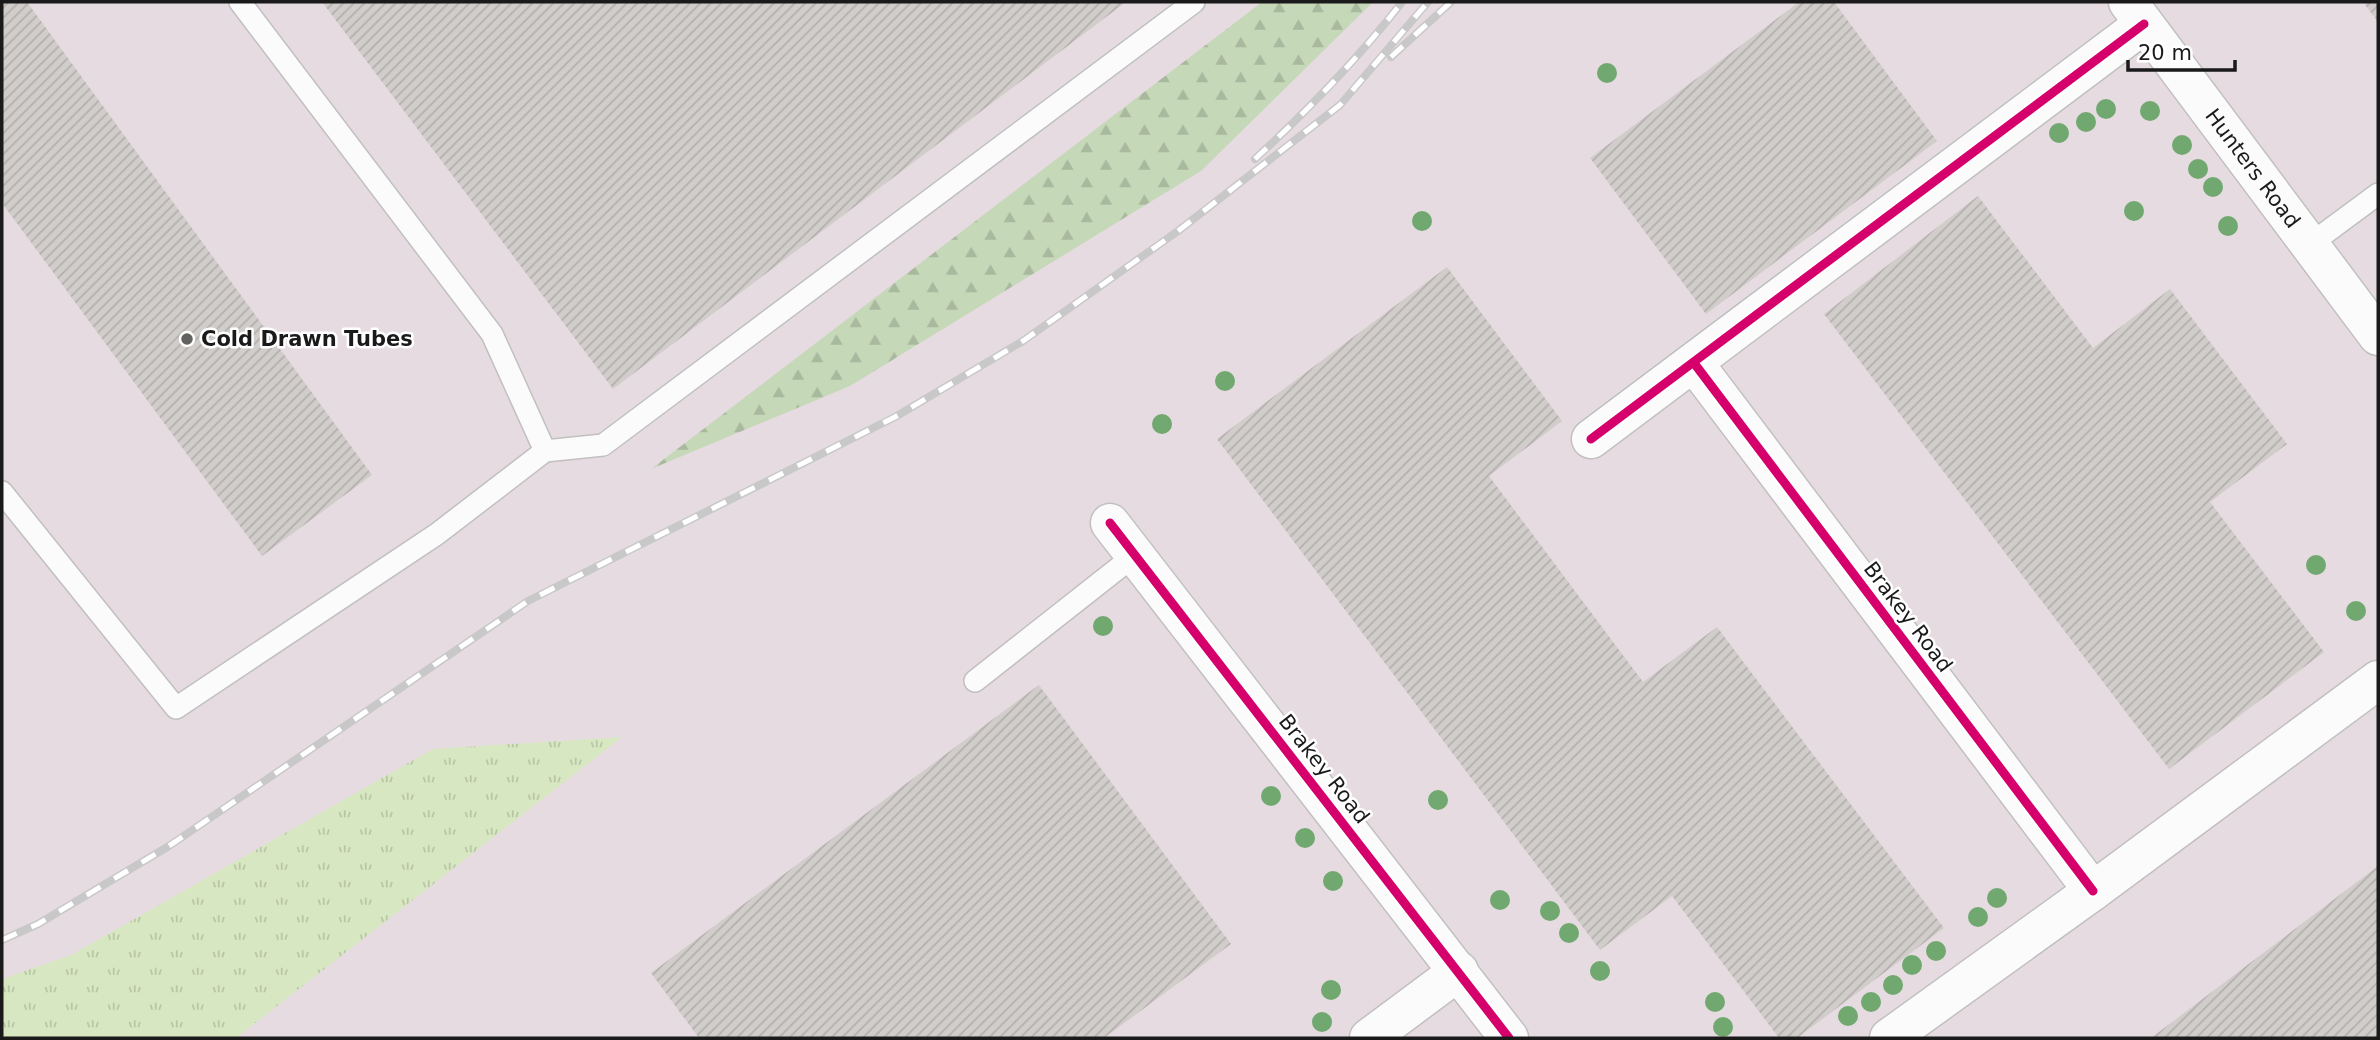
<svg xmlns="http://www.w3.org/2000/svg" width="2380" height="1040" viewBox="0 0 2380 1040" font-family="'DejaVu Sans',sans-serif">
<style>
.industrial{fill:#e7dbe2}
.grass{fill:url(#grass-tufts)}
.forest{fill:url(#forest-firs)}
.building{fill:url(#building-hatch)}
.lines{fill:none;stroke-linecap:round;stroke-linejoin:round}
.service-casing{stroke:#c1c0bf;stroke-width:24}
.minor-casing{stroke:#c1c0bf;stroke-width:41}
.service{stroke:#fcfbfb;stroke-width:21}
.minor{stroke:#fcfbfb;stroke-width:38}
.rail-casing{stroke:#c9c8c8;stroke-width:8}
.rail{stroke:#fff;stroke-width:5;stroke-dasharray:16;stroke-linecap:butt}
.cycleway-casing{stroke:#fff;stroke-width:13}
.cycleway{stroke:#d6006c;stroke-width:9}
.tree{fill:#70a870}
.poi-dot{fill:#626260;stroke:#fff;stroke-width:2.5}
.labels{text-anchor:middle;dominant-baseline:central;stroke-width:5;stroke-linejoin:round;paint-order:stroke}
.street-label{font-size:21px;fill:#1a1a1a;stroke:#fff}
.poi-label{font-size:21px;font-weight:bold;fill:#1a1a1a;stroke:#fff;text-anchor:start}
</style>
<defs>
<pattern id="grass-tufts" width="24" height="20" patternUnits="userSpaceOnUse" patternTransform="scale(1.75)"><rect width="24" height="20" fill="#d7e7c1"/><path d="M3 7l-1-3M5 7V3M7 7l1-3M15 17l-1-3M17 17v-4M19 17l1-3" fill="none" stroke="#b8c6a5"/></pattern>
<pattern id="forest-firs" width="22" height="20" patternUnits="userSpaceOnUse" patternTransform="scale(1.75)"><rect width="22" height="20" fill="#c5d8b8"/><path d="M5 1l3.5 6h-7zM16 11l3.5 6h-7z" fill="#a9b99e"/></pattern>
<pattern id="building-hatch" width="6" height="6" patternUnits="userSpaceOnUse" patternTransform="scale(1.75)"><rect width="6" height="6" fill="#d0cdca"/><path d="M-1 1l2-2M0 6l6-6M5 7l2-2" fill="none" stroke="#b2afad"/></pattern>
</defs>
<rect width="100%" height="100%" fill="#e9e7e3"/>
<!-- industrial -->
<rect class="industrial" x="2" y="2" width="2376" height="1036"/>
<!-- grass -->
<path class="grass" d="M622 737 236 1038H2V979L71 955 433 749Z"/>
<!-- forest -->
<path class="forest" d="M1262 2H1373L1201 171 850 386 651 469Z"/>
<!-- building -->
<g class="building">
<path d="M2 2H27L372 475 262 556 2 203Z"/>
<path d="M322 2H1126L613 389Z"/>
<path d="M1799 2H1834L1937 141 1706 314 1590 158Z"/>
<path d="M2363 2H2378V22Z"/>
<path d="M1978 196 2093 348 2170 289 2287 444 2210 502 2324 652 2169 769 1824 314Z"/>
<path d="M1447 267 1562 421 1489 476 1643 682 1717 627 1944 928 1797 1038H1779L1672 896 1600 950 1217 439Z"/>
<path d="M1039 685 1231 944 1104 1038H699L651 973Z"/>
<path d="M2378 866V1038H2151Z"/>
</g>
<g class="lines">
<!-- service casing -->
<g class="service-casing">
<g id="service">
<path d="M240 2 492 334 545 451"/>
<path d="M2309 245 2378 194"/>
<path d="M2 492 176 708 437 534 545 451 603 445 1194 2"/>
<path d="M975 681 1135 555"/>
</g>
</g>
<!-- minor casing -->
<g class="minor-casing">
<g id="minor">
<path id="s1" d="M2128 2 2378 336"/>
<path d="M1694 363 2093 891"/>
<path d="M1591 439 2144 24"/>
<path d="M1110 523 1509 1038"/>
<path d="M1369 1038 1459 971"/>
<path d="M1889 1038 2093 891 2378 680"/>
</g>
</g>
<!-- service -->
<use href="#service" class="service"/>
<!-- minor -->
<use href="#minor" class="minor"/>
<!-- rail casing -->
<g class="rail-casing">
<g id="rail">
<path d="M1391 57 1451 2"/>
<path d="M1255 159C1308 110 1358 59 1402 2"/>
<path d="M2 940 38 924 169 846 528 601 895 417 1023 341 1178 231 1340 105 1428 2"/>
</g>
</g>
<!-- rail -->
<use href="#rail" class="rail"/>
<!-- cycleway casing -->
<g class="cycleway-casing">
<g id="cycleway">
<path d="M1694 363 2093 891"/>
<path d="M1591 439 2144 24"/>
<path d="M1110 523 1509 1038"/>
</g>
</g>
<!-- cycleway -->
<use href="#cycleway" class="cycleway"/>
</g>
<!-- trees -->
<g class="tree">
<circle cx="1607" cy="73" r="10"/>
<circle cx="2106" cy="109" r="10"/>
<circle cx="2150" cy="111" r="10"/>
<circle cx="2086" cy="122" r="10"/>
<circle cx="2059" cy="133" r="10"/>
<circle cx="2182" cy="145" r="10"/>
<circle cx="2198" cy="169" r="10"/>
<circle cx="2213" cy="187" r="10"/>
<circle cx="2134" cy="211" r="10"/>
<circle cx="1422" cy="221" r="10"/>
<circle cx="2228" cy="226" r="10"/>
<circle cx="1225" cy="381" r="10"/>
<circle cx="1162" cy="424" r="10"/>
<circle cx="2316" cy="565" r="10"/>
<circle cx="2356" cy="611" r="10"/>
<circle cx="1103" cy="626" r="10"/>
<circle cx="1271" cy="796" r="10"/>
<circle cx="1438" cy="800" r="10"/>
<circle cx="1305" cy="838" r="10"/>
<circle cx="1333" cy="881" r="10"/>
<circle cx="1997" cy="898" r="10"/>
<circle cx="1500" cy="900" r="10"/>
<circle cx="1550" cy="911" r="10"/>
<circle cx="1978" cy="917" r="10"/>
<circle cx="1569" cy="933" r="10"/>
<circle cx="1936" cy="951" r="10"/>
<circle cx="1912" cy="965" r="10"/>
<circle cx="1600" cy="971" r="10"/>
<circle cx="1893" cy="985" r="10"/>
<circle cx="1331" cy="990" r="10"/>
<circle cx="1715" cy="1002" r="10"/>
<circle cx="1871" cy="1002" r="10"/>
<circle cx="1848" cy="1016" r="10"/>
<circle cx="1322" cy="1022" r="10"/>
<circle cx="1723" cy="1027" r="10"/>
</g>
<!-- markers -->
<circle class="poi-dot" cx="187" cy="339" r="7"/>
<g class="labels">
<!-- street labels -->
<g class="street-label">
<text stroke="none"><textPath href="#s1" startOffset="208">Hunters Road</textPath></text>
<text transform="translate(1908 617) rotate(53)">Brakey Road</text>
<text transform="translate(1324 769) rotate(52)">Brakey Road</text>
</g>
<!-- poi labels -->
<g class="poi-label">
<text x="201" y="339">Cold Drawn Tubes</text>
</g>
</g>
<!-- border -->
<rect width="2380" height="1040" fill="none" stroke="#1a1a1a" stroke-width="7"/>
<!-- scale -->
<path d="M2128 60v10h107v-10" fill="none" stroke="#1a1a1a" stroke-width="3.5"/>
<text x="2138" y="60" font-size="21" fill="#1a1a1a" stroke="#ffffff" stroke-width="5" paint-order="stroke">20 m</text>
</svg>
